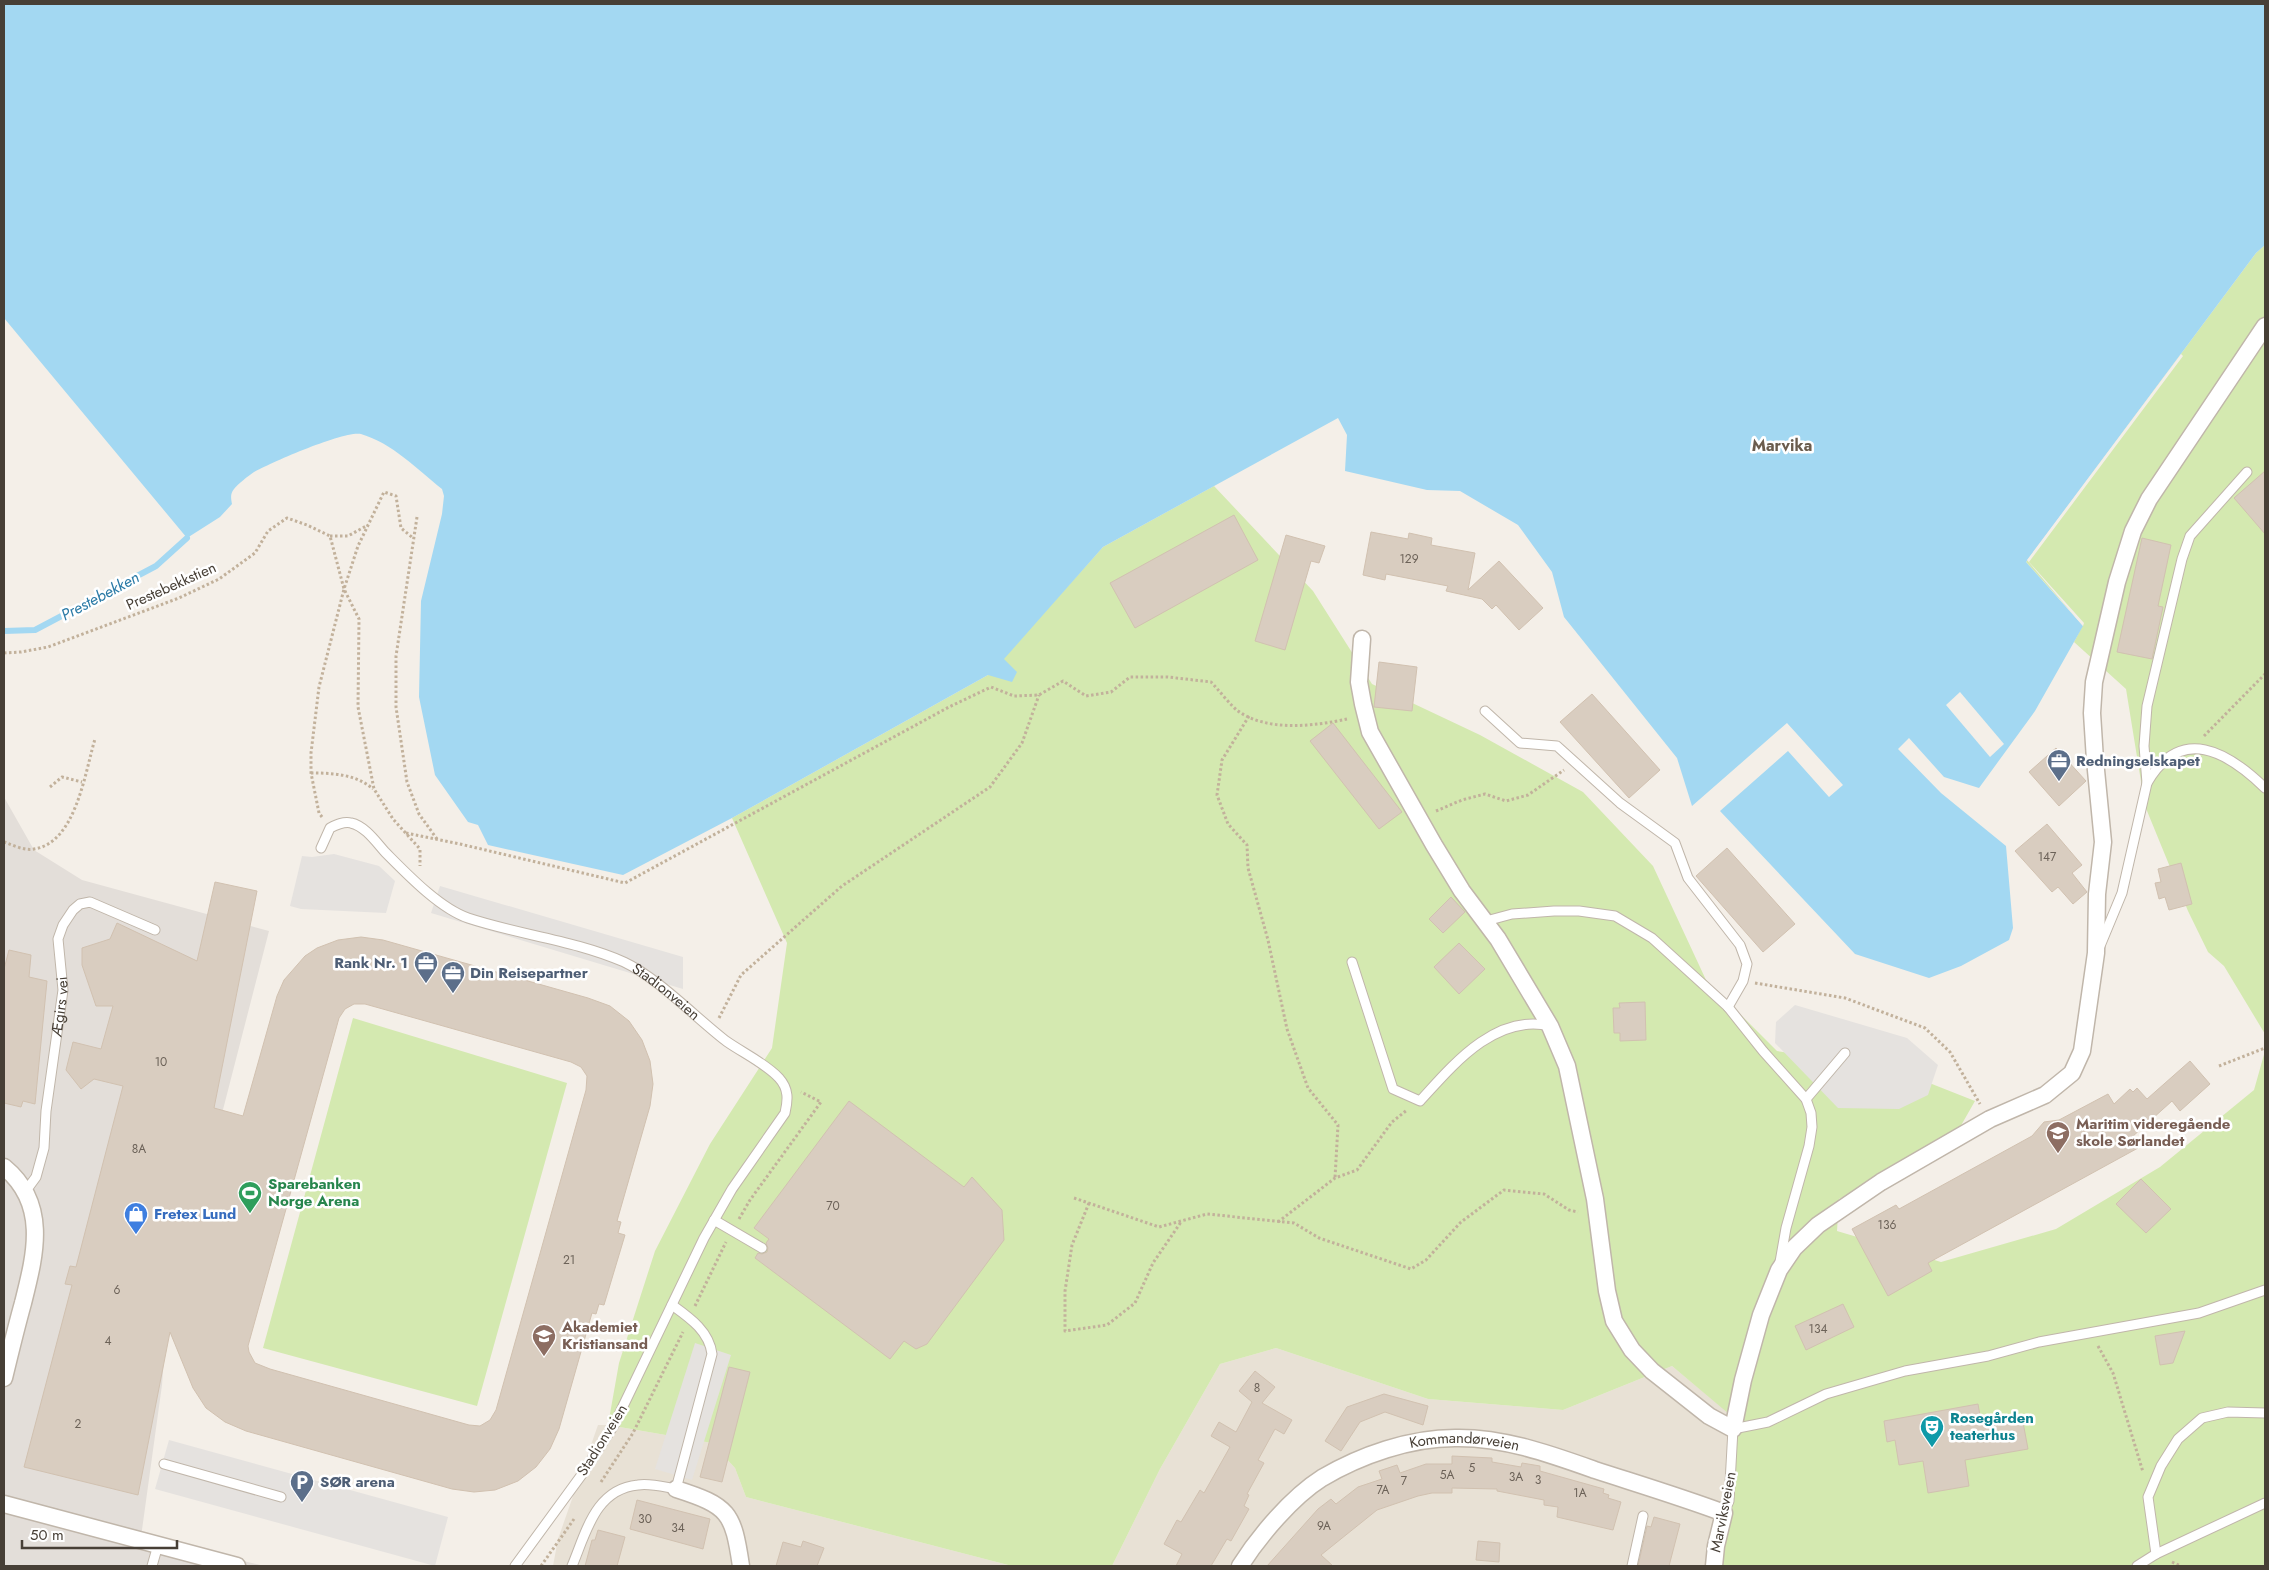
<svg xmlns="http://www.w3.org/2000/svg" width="2269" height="1570" viewBox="0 0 2269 1570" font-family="Jost,sans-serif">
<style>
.residential{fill:#e8e1d5}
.industrial{fill:#e3ded9}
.green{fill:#d4e9b0}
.parking{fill:#e5e2df}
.water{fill:#a3d8f2}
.pier{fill:#f4efe8}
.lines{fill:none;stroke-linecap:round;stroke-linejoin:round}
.stream{stroke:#a3d8f2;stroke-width:6}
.building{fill:#d9cdc0;stroke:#d1c1b0;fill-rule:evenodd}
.service-casing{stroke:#c0b6aa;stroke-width:11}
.minor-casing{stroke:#c0b6aa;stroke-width:19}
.path{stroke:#c2b19b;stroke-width:3;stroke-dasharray:2.5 2.5;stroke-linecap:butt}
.service{stroke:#fff;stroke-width:9}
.minor{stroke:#fff;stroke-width:16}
.labels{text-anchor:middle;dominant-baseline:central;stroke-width:5;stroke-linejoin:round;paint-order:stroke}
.number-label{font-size:12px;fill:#6c6258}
.street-label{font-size:15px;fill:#473f36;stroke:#fff}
.service-label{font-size:15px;font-weight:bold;fill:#4e5e75;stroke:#fff;text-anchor:start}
.education-label{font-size:15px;font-weight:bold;fill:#785e54;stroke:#fff;text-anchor:start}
.leisure-label{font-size:15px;font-weight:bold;fill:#27864d;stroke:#fff;text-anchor:start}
.shop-label{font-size:15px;font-weight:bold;fill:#366cbe;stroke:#fff;text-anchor:start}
.culture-label{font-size:15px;font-weight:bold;fill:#0d838f;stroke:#fff;text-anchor:start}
.neighbourhood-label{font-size:16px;font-weight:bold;fill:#6a5c4d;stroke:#fff}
.water-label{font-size:16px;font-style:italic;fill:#2a7aa6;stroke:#fff}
</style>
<rect width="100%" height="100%" fill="#f4efe8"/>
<!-- residential -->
<g class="residential">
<path d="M1276 1348 1428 1399 1563 1410 1672 1366 1735 1418 1719 1536 1720 1566H1112L1160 1469 1220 1364Z"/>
<path d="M598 1425H608L712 1443 735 1468 746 1497 1012 1566H553L558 1539Z"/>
</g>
<!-- industrial -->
<path class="industrial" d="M4 797 34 850 82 880 269 931 166 1331 162 1385 141 1537 265 1566H4Z"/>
<!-- green -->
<g class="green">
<path d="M2265 245V1034L2224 966 2208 952 2188 911 2145 806 2126 689 2074 642 2083 625 2026 562 2256 253Z"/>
<path d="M1214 486 1313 591 1372 684 1480 735 1583 792 1653 866 1706 980 1777 1051 1894 1069 1975 1101 1951 1143 1839 1199 1837 1231 1941 1262 2056 1229 2160 1167 2254 1090 2265 1051V1566H1720L1719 1536 1735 1419 1672 1366 1563 1410 1428 1399 1276 1348 1220 1364 1160 1469 1112 1566H1012L746 1497 735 1468 712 1443 608 1425 619 1363 655 1251 710 1144 772 1048 787 943 732 818 988 675 1103 547Z"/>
<path d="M353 1018 567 1083 477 1406 263 1348Z"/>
</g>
<!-- parking -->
<g class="parking">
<path d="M334 854 379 866 395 881 386 913 301 909 290 906 302 856 312 857Z"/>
<path d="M440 886 683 957V989L431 913Z"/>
<path d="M1795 1005 1907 1038 1938 1065 1928 1095 1899 1109 1838 1108 1775 1043 1776 1022Z"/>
<path d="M695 1343 731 1355 692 1480 655 1469Z"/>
<path d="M169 1440 448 1517 435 1566 155 1489Z"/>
</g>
<!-- water -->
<path class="water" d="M4 4H2265V245L2256 253 2026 562 2083 626 2035 711 1979 788 1944 777 1909 738 1898 749 1941 793 2006 846 2013 928 2009 940 1961 966 1929 978 1855 954 1720 811 1788 751 1829 797 1843 785 1787 723 1692 806 1677 758 1564 617 1552 572 1518 525 1460 491 1427 490 1345 471 1347 435 1338 418 1103 547 1004 659 1017 672 1012 682 988 675 732 818 623 875 488 845 478 825 468 822 435 775 419 697 421 601 442 514 444 496 442 489C417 469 392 443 361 434 345 430 270 463 254 472 248 476 238 484 234 489 230 494 231 498 232 504L220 517 187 538 4 318Z"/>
<!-- pier -->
<g class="pier">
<path d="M2181 354 2183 356 2029 562 2084 623 2083 626 2027 560Z"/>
<path d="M1960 692 2004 744 1990 757 1946 705Z"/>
</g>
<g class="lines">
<!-- stream -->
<path class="stream" d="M4 631 35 630 156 566 187 538"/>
</g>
<!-- building -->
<g class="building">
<path d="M2265 471V534L2234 498Z"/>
<path d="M1234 515 1258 560 1135 628 1110 583Z"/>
<path d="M1371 532 1408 539 1409 533 1432 538 1431 545 1475 553 1468 590 1499 561 1543 608 1519 630 1496 605 1492 609 1482 599 1446 591 1448 586 1386 574 1385 580 1363 575Z"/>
<path d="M1286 535 1325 546 1319 563 1311 561 1285 650 1255 641Z"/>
<path d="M2142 538 2171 545 2158 606 2163 607 2152 659 2117 652Z"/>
<path d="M1379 662 1417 667 1412 711 1374 707Z"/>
<path d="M1592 694 1660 770 1629 798 1560 722Z"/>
<path d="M1333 723 1402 812 1379 829 1310 741Z"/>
<path d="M2056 748 2086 781 2059 806 2029 772Z"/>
<path d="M2047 824 2082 865 2072 873 2087 892 2073 904 2058 887 2052 892 2015 851Z"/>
<path d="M1727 848 1795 924 1763 952 1696 876Z"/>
<path d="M2181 863 2192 904 2169 910 2165 897 2159 899 2155 883 2161 882 2158 869Z"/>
<path d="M215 882 257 891 214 1108 243 1116 277 996 284 980 305 956 317 948 338 940 361 937 383 940 588 998 610 1006 629 1021 642 1040 650 1061 653 1084 650 1106 617 1221 621 1222 618 1233 625 1235 604 1305 599 1304 596 1314 592 1313 559 1429 550 1449 536 1467 518 1481 495 1490 474 1492 452 1489 246 1431 225 1422 206 1408 193 1388 170 1332 138 1495 24 1467 72 1285 65 1284 70 1266 76 1267 123 1086 94 1079 81 1089 66 1070 73 1042 101 1049 113 1006H96L82 965V948L110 939 117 923 197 961ZM354 1004H365L571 1062 581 1067 587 1076 586 1090 496 1410 490 1420 480 1426 469 1425 270 1369 255 1363 249 1352 248 1346 339 1018 345 1009Z"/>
<path d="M1451 897 1465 912 1443 933 1429 919Z"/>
<path d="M1459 943 1485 969 1459 994 1434 967Z"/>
<path d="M9 950 31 955 29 977 47 981 35 1104 23 1101 21 1107 4 1103V969Z"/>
<path d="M1645 1002 1646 1040 1620 1041V1033H1614L1613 1008H1620L1619 1003Z"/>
<path d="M2190 1061 2210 1084 2180 1111 2172 1101 2132 1137 2138 1148 1928 1263 1932 1271 1888 1296 1852 1229 1896 1205 1899 1209 2032 1136 2044 1122 2059 1120 2108 1094 2114 1104 2130 1089 2133 1092 2137 1088 2147 1099Z"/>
<path d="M849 1101 964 1187 972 1177 1002 1210 1004 1240 927 1344 916 1349 904 1341 890 1359 755 1258 758 1253 762 1254 767 1252 768 1248 766 1243 769 1239 754 1228Z"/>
<path d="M2141 1179 2171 1209 2146 1233 2116 1204Z"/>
<path d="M1843 1304 1854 1327 1806 1350 1795 1326Z"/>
<path d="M2185 1331 2173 1363 2160 1365 2155 1336Z"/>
<path d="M729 1367 750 1372 722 1482 700 1477Z"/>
<path d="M1255 1371 1275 1387 1262 1403 1292 1420 1284 1434 1275 1429 1258 1460 1264 1463 1247 1494 1249 1495 1244 1506 1249 1509 1231 1541 1227 1539 1211 1566H1176L1182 1554 1164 1544 1177 1520 1181 1522 1200 1490 1204 1493 1230 1447 1211 1436 1219 1422 1236 1432 1252 1402 1239 1391Z"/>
<path d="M1384 1394 1428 1406 1423 1425 1385 1412 1360 1422 1341 1451 1325 1441 1347 1407Z"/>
<path d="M1978 1404 1981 1421 2015 1415V1418L2022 1417 2028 1449 1965 1460 1969 1486 1928 1493 1923 1461 1899 1465 1895 1440 1887 1442 1884 1421Z"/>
<path d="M1452 1456 1492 1458V1462L1521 1467 1522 1463 1540 1466V1471L1604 1489 1603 1493 1609 1495 1608 1498 1621 1502 1613 1530 1557 1517 1558 1507 1544 1505V1500L1497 1491V1489L1452 1488V1493H1432L1418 1496 1377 1510 1321 1555 1333 1566H1267L1318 1509 1331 1499 1336 1504 1358 1487 1382 1479 1379 1471 1397 1465 1400 1473 1426 1464H1452Z"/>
<path d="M637 1500 710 1519 703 1549 630 1529Z"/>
<path d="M1654 1517 1680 1524 1669 1566H1638L1647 1526 1651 1527Z"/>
<path d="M598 1530 625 1537 617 1566H585L592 1540H595Z"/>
<path d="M803 1541 824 1548 817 1566H776L783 1542 801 1547Z"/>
<path d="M1478 1541 1500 1543 1499 1562 1476 1560Z"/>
</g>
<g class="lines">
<!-- service casing -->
<g class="service-casing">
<g id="service">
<path d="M1485 711 1520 743 1557 746 1620 803 1675 843 1688 878 1740 945 1747 964 1743 981 1728 1007"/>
<path d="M2147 783C2181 724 2228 752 2265 788"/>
<path id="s1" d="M321 848 330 828C336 825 344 821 351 823 365 826 376 842 385 852 406 873 439 908 468 918 519 935 574 940 624 962 658 978 696 1018 726 1041 743 1053 765 1063 779 1078 789 1089 788 1100 785 1113L732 1189 704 1238 614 1425 583 1473 515 1566"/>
<path d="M1486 921 1512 914 1554 911H1579L1615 916 1652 938 1728 1007 1763 1051 1806 1099 1811 1113 1812 1127 1809 1146 1786 1228 1780 1262"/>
<path d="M2100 946 2122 893 2147 783 2144 746 2147 706 2182 559 2190 536 2247 472"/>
<path d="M1352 962 1393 1089 1420 1101C1452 1066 1495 1013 1550 1026"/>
<path d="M1806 1099 1845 1053"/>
<path id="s2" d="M25 1192 36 1177 44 1148 46 1111 63 990 58 939 63 925 73 910 80 904 90 902 155 930"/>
<path d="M714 1220 762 1248"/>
<path d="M164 1464 281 1497"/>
<path d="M1724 1513 1729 1501 1733 1429 1768 1422 1826 1394 1905 1371 1988 1356 2039 1342 2199 1313 2265 1290"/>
<path d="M2156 1554 2148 1497 2161 1466 2178 1439 2202 1418 2228 1412 2265 1413"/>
<path d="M152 1566 158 1545"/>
<path d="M572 1566C586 1533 595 1489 638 1485 650 1483 664 1487 676 1489L712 1354C709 1331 690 1318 672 1305"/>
<path d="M1632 1566 1643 1516"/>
<path d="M2137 1566 2156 1554 2265 1503"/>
</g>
</g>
<!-- minor casing -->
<g class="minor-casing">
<g id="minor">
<path d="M1362 639 1359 682 1363 704 1370 732 1434 845 1462 891 1498 939 1550 1026 1567 1066 1595 1199 1607 1291 1614 1321 1632 1350 1652 1371 1709 1416 1733 1429 1743 1380 1761 1315 1779 1270 1794 1248 1818 1225 1881 1182 1990 1119 2045 1095 2072 1073 2082 1051 2096 953 2097 894 2103 842 2095 760 2092 713 2094 682 2117 582 2133 531 2149 499 2265 326"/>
<path d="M4 1167C49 1204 35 1255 23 1303 16 1328 10 1353 4 1378"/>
<path d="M676 1489C729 1506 733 1512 741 1566"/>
<path d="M4 1504 237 1566"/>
<path id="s3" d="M1240 1566C1259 1536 1292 1497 1322 1478 1361 1455 1410 1438 1455 1438 1503 1437 1550 1454 1595 1470 1638 1484 1681 1497 1724 1513L1716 1546 1714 1566"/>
</g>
</g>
<!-- path -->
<g class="path">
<path d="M417 517 396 656V707L407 782 419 814 437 839"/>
<path d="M330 536H348L368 525"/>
<path d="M4 653 21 652 48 647 179 598 219 579 255 553 268 531 287 518 307 525 330 536 344 589 359 619 358 707 374 789 393 819 420 849V866"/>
<path d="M1249 716 1222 760 1217 795 1228 824 1247 845 1248 868 1268 940 1287 1029 1308 1088 1338 1125 1335 1178"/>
<path d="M2204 736 2265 674"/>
<path d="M311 773C332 773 356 774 373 789"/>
<path d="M50 787 62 777 82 782"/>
<path d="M1436 811 1462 800 1485 794 1506 801 1528 795 1564 770"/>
<path d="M322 817 319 813 311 773V753L319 687 344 589 358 546 384 492 396 496 401 528 413 538"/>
<path d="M406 833 460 844 625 883 949 707 991 687 1014 696 1039 695 1063 681 1086 696 1111 692 1130 677H1168L1211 682C1218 689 1231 706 1238 711 1267 732 1315 726 1347 719"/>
<path d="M4 842C13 845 24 851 34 849 76 843 85 772 95 739"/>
<path d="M1755 983 1845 998 1925 1028 1950 1052 1980 1104"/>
<path d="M719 1018 741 975 842 886 990 787 1022 743 1039 695"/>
<path d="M2219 1066 2265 1048"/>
<path d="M1074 1198 1159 1227 1207 1214 1294 1223 1319 1238 1411 1269 1426 1260 1461 1222 1504 1190 1544 1194 1569 1210 1578 1212"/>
<path d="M1089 1203 1072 1245 1065 1291V1331L1107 1325 1135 1303 1153 1263 1181 1222"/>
<path d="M739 1219 750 1200 821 1102 801 1092"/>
<path d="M1278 1222 1335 1178 1357 1170 1392 1122 1407 1110"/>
<path d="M695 1306 726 1242"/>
<path d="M2098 1346 2113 1373 2143 1472"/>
<path d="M601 1482 633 1433 683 1332"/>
<path d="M2172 1562 2181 1566"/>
<path d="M541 1566 574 1519"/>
</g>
<!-- service -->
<use href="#service" class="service"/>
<!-- minor -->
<use href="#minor" class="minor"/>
</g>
<!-- icons -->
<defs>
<g id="office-pin" transform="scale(1.25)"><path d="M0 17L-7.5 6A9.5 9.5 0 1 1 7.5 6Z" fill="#5c6f8a" stroke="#fff"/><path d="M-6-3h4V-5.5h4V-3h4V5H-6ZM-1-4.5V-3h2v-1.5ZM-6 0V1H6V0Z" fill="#fff"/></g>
<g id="school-pin" transform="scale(1.25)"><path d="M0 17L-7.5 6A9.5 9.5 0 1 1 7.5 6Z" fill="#8d6e63" stroke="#fff"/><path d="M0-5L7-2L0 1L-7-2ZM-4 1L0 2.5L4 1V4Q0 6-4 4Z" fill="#fff"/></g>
<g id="stadium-pin" transform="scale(1.25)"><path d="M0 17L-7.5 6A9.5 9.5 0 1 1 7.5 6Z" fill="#2e9e5b" stroke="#fff"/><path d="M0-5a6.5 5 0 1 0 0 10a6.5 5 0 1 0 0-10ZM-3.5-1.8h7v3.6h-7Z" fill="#fff"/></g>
<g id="shop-pin" transform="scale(1.25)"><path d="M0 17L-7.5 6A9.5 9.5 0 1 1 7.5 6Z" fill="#3f7fe0" stroke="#fff"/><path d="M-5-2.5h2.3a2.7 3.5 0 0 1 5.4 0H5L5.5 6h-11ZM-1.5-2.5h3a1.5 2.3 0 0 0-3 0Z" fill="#fff"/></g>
<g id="theatre-pin" transform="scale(1.25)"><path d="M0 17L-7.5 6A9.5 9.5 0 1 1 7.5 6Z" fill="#0f9aa8" stroke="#fff"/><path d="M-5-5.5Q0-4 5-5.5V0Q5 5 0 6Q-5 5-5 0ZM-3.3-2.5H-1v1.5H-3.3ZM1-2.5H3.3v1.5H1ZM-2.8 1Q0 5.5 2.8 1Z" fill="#fff"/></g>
<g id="parking-pin" transform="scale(1.25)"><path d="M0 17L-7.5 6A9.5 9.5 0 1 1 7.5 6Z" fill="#5c6f8a" stroke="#fff"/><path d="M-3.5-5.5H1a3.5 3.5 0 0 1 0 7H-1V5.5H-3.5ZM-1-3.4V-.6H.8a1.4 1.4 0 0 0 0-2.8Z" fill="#fff"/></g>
</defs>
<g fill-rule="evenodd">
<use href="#office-pin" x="2059" y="761"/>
<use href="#office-pin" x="426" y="963"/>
<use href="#office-pin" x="453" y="973"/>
<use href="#school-pin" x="2058" y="1133"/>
<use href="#stadium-pin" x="250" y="1193"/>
<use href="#shop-pin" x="136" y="1214"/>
<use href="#school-pin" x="544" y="1336"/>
<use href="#theatre-pin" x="1932" y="1427"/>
<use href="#parking-pin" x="302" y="1482"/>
</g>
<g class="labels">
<!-- number labels -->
<g class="number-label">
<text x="1409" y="559">129</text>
<text x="2047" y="857">147</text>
<text x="161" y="1062">10</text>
<text x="139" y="1149">8A</text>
<text x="833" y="1206">70</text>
<text x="1887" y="1225">136</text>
<text x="569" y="1260">21</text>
<text x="117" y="1290">6</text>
<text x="1818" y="1329">134</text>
<text x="108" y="1341">4</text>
<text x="1257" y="1388">8</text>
<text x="78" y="1424">2</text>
<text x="1472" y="1468">5</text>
<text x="1447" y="1475">5A</text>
<text x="1516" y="1477">3A</text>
<text x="1538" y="1480">3</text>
<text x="1404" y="1481">7</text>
<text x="1383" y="1490">7A</text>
<text x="1580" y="1493">1A</text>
<text x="645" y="1519">30</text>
<text x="1324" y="1526">9A</text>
<text x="678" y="1528">34</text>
</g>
<!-- street labels -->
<g class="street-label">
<text transform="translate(171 586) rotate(-24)">Prestebekkstien</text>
<text stroke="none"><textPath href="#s1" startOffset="410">Stadionveien</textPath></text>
<text stroke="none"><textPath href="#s2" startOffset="191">Ægirs vei</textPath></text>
<text transform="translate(602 1440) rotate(-58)">Stadionveien</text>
<text stroke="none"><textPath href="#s3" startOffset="271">Kommandørveien</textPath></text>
<text transform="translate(1723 1512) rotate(-79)">Marviksveien</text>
</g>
<!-- service labels -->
<g class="service-label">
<text x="2076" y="761">Redningselskapet</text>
<text x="408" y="963" text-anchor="end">Rank Nr. 1</text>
<text x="470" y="973">Din Reisepartner</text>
<text x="320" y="1482">SØR arena</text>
</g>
<!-- education labels -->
<g class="education-label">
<text x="2076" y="1124">Maritim videregående<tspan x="2076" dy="17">skole Sørlandet</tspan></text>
<text x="562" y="1327">Akademiet<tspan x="562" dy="17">Kristiansand</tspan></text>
</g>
<!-- leisure labels -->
<g class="leisure-label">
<text x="268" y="1184">Sparebanken<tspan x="268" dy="17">Norge Arena</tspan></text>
</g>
<!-- shop labels -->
<g class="shop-label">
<text x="154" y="1214">Fretex Lund</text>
</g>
<!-- culture labels -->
<g class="culture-label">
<text x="1950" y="1418">Rosegården<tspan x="1950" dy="17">teaterhus</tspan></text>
</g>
<!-- neighbourhood labels -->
<g class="neighbourhood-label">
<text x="1782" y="445">Marvika</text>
</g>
<!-- water labels -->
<g class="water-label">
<text transform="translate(100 596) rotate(-28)">Prestebekken</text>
</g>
</g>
<!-- border -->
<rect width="2269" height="1570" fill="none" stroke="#473f36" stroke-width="10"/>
<!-- scale -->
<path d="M22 1540v8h155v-8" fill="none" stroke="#473f36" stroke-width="2.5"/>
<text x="30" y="1540" font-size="15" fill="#473f36" stroke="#ffffff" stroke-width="4" paint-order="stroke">50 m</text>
</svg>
